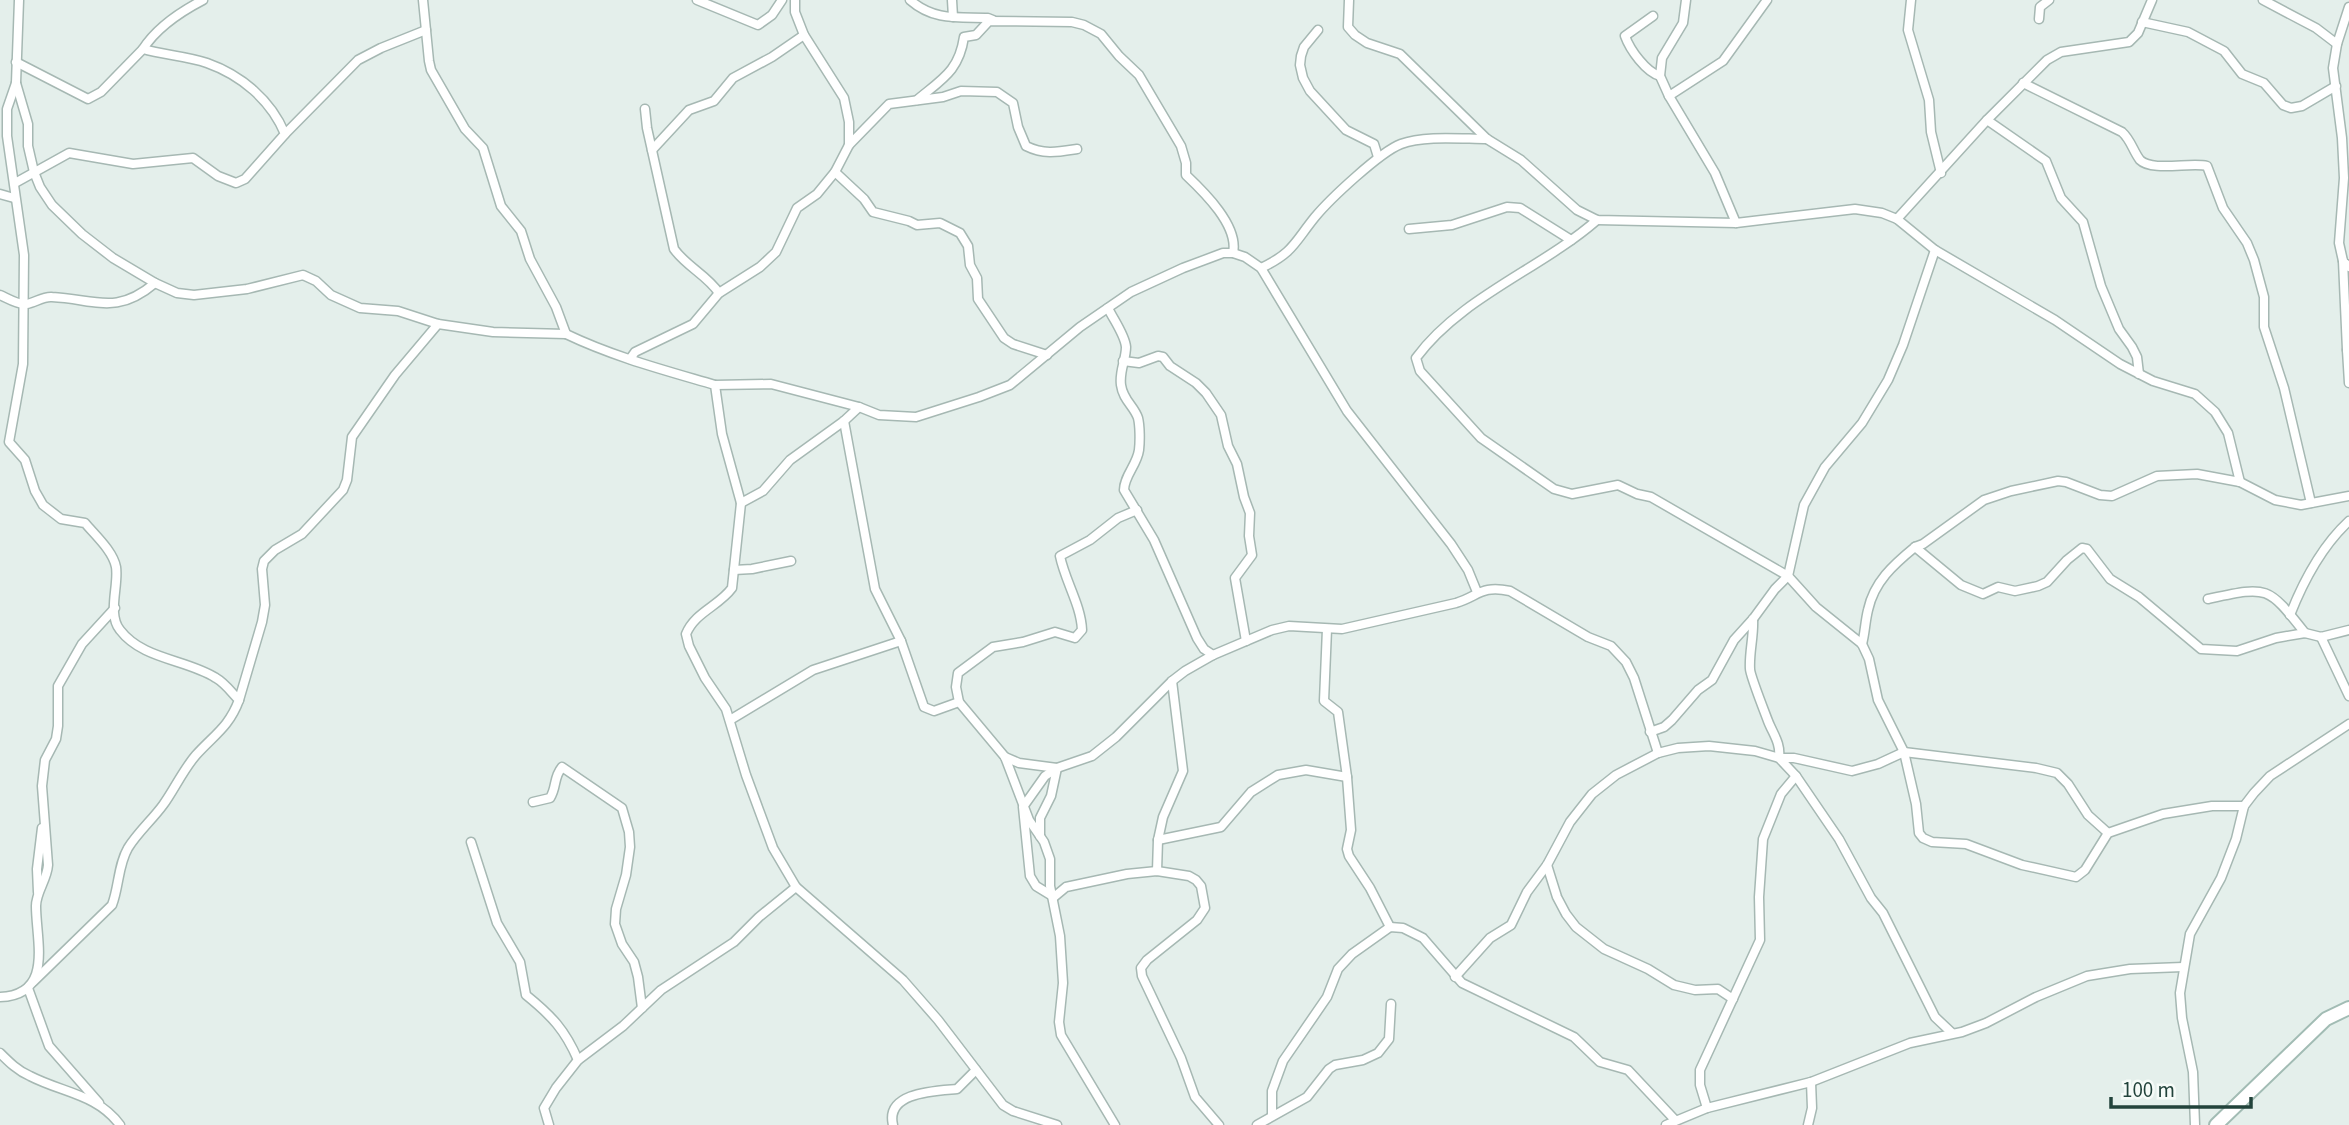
<svg xmlns="http://www.w3.org/2000/svg" width="2349" height="1125" viewBox="0 0 2349 1125" font-family="'Source Sans 3',sans-serif">
<style>
.lines{fill:none;stroke-linecap:round;stroke-linejoin:round}
.street-casing{stroke:#a6b8b3;stroke-width:11}
.secondary-casing{stroke:#a2bcb4;stroke-width:16}
.street{stroke:#fff;stroke-width:8}
.secondary{stroke:#fff;stroke-width:12}
</style>
<rect width="100%" height="100%" fill="#e4efeb"/>
<g class="lines">
<!-- street casing -->
<g class="street-casing">
<g id="street">
<path d="M19 0 16 83 7 109V136L24 255 23 364 9 442 25 460 35 491 43 505 61 519 85 523C95 535 113 551 116 567 119 585 107 614 120 630 143 660 186 659 216 678 225 683 232 693 239 700 229 727 214 735 196 755 183 770 174 790 163 805 152 820 138 832 128 848 118 865 119 887 112 905L33 982"/>
<path d="M423 0 429 61 431 70 465 129 483 148 501 206 521 231 530 259 556 307 566 334C614 357 664 370 715 385L722 434 741 503 732 588C719 606 695 612 686 634L689 646 705 678 726 709 746 775 773 848 796 887 903 980 938 1020 1003 1105 1013 1111 1057 1125"/>
<path d="M697 0 758 25 772 15 782 0"/>
<path d="M910 0C934 21 958 17 988 18L993 20"/>
<path d="M952 0 953 17"/>
<path d="M1349 0 1348 27 1355 35 1367 43 1400 54 1487 139 1521 160 1577 210 1597 220 1736 223 1855 209 1882 213 1897 219 1935 250 2055 320 2120 364 2153 381 2195 394 2215 412 2228 433 2240 482"/>
<path d="M1686 0 1683 23 1662 58 1660 76 1669 96 1715 173 1736 223"/>
<path d="M1911 0 1908 30 1929 100 1931 132 1941 173"/>
<path d="M2263 0 2316 28 2337 44"/>
<path d="M2349 7 2337 44 2333 68 2342 138 2344 178 2339 243 2343 261 2349 267"/>
<path d="M1653 16 1625 36C1630 50 1646 72 1660 76"/>
<path d="M2039 19 2040 7 2049 0"/>
<path d="M2142 22 2188 32 2224 51 2242 74 2264 83 2283 105 2291 108 2302 106 2336 86"/>
<path d="M1318 30 1304 47 1301 56 1300 65 1303 78 1310 91 1346 130 1374 144 1378 157"/>
<path d="M143 49C157 27 180 12 203 0"/>
<path d="M16 83 28 124V146L34 172 40 187 52 205 82 234 113 258 155 283 177 293 194 295 247 289 303 275 316 281 331 295 360 308 398 311 438 324 493 332 566 334"/>
<path d="M2023 83 2122 132C2131 140 2133 151 2140 160 2152 172 2191 162 2207 166L2223 208 2247 243 2254 260 2264 297V327L2284 388 2311 503"/>
<path d="M1669 96 1723 61 1767 0"/>
<path d="M917 100C942 79 959 71 964 37L976 35 989 21 1072 22 1084 25 1101 34 1119 56 1139 75 1181 146 1186 163V175C1204 192 1239 226 1233 253"/>
<path d="M645 109 647 128 674 249C687 267 707 275 719 293"/>
<path d="M1987 120 2046 161 2061 198 2083 222 2101 286 2119 329 2132 347 2137 357 2139 374"/>
<path d="M285 134 358 60 381 48 426 30"/>
<path d="M849 145 889 104 943 97 961 91 997 92 1013 103 1018 127 1026 146C1044 155 1058 152 1077 149"/>
<path d="M652 150 689 110 714 101 733 78 772 57 804 35"/>
<path d="M835 172 864 199 873 212 909 221 917 225 940 223 960 233 968 246 970 265 977 278 978 299 1004 338 1013 344 1047 355"/>
<path d="M15 183 69 153 133 164 193 158 218 176 236 183 245 179 285 134C271 100 241 75 207 63 187 56 164 55 143 49L101 92 88 99 16 62"/>
<path d="M0 194 14 198"/>
<path d="M1897 219 1987 120 2047 60 2061 52 2129 42 2138 33 2152 0"/>
<path d="M1597 220C1541 269 1461 297 1416 358L1420 371 1481 438 1554 489 1572 494 1618 485 1637 494 1651 497 1788 576 1816 607 1862 644 1869 659 1878 700 1904 752 1916 804 1919 833 1923 838 1932 842 1966 844 2022 865 2076 877 2085 870 2108 833 2163 814 2212 806H2244"/>
<path d="M1409 229 1452 225 1507 207 1520 208 1571 240"/>
<path d="M2343 261 2347 350"/>
<path d="M1261 268C1293 253 1294 243 1315 217 1330 199 1380 152 1401 144 1424 135 1463 139 1487 139"/>
<path d="M0 295C7 298 18 305 26 304 35 303 43 296 52 297 95 299 116 316 155 283"/>
<path d="M1108 308C1113 319 1125 335 1126 347 1126 360 1119 371 1121 385 1123 400 1134 406 1138 418 1140 426 1140 442 1139 450 1137 465 1124 476 1124 490L1154 540 1197 638 1204 649 1213 655"/>
<path d="M2349 346 2347 350 2349 383"/>
<path d="M630 359 635 352 693 324 719 293 760 267 776 252 797 208 817 194 835 172 849 145V122L844 98 804 35 795 12V0"/>
<path d="M1123 361 1139 363 1158 356 1163 357 1170 366 1196 383 1206 393 1221 415 1228 446 1237 464 1244 497 1250 513 1249 536 1252 555 1235 578 1246 641"/>
<path d="M715 385 771 384 859 407"/>
<path d="M844 421 875 589 901 641 924 707 934 711 959 702 1005 757 1029 820 1044 842 1050 859V886L1060 936 1063 983 1059 1022 1061 1035 1115 1125"/>
<path d="M741 503 763 491 790 460 844 421 859 407 879 415 916 417 979 397 1010 385 1080 327 1131 292 1183 268 1223 253H1233L1245 257 1261 268 1347 411 1451 544 1468 570 1477 592"/>
<path d="M1915 547 1923 544 1984 500 2011 491 2058 481 2066 482 2100 495 2112 496 2157 476 2197 474 2240 482 2275 500 2301 505 2349 496"/>
<path d="M734 570 752 569 791 561"/>
<path d="M2208 599C2268 586 2267 585 2305 633"/>
<path d="M2290 615C2303 582 2323 545 2349 521"/>
<path d="M1753 619C1754 636 1749 652 1750 669 1750 675 1765 713 1768 721 1773 734 1781 743 1779 758H1794L1852 771 1878 764 1904 752 2036 768 2057 773 2068 784 2088 815 2108 833"/>
<path d="M1327 629 1324 701 1338 712 1347 777 1351 830 1347 849 1349 856 1370 888 1390 927"/>
<path d="M2321 637 2349 696"/>
<path d="M1862 644C1865 633 1865 622 1868 610 1874 582 1893 565 1915 547L1961 585 1983 594 1998 587 2015 591 2038 586 2047 582 2067 560 2082 548 2087 549 2110 579 2139 597 2201 649 2237 651 2276 638 2305 633 2321 637 2349 630"/>
<path d="M239 700 262 622 265 605 262 569 264 561 275 550 302 534 343 490 347 480 352 437 395 375 438 324"/>
<path d="M959 702 956 687 958 673 993 647 1023 642 1055 632 1075 638 1082 630C1081 605 1065 581 1060 556L1090 540 1118 518 1137 510"/>
<path d="M730 720 813 670 901 641"/>
<path d="M1650 732 1664 727 1672 720 1698 690 1712 680 1734 640 1753 619 1775 589 1788 576 1804 505 1825 467 1862 423 1888 380 1903 345 1935 250"/>
<path d="M1005 757 1019 763 1057 768 1051 796 1040 818V836"/>
<path d="M533 802 550 798C557 787 553 778 562 767L622 808 629 832 630 847 626 875 616 909 615 924 622 944 634 962 638 977 642 1008"/>
<path d="M1158 840 1221 827 1251 792 1278 775 1306 770 1347 777"/>
<path d="M471 842 497 923 520 962 526 995C552 1016 565 1030 578 1060"/>
<path d="M1547 865 1557 897 1566 914 1576 927 1604 949 1648 969 1674 985 1695 990 1718 989 1733 999"/>
<path d="M1157 871 1158 840 1163 817 1183 771 1172 681"/>
<path d="M38 892 37 869 42 828"/>
<path d="M1455 977 1490 938 1511 925 1527 892 1547 865 1570 822 1592 794 1616 775 1658 753 1678 748 1709 746 1755 751 1779 758 1796 776 1839 839 1871 898 1883 913 1935 1017 1952 1033"/>
<path d="M28 988 49 1046 99 1103"/>
<path d="M0 997C54 995 36 941 36 906 36 892 47 880 48 865L42 786 45 760 56 739 58 726V686L82 644 115 608"/>
<path d="M0 1053C9 1062 18 1071 30 1076 63 1093 97 1094 120 1125"/>
<path d="M1707 1108 1700 1085V1070L1760 940 1759 897 1763 839 1781 794 1796 776"/>
<path d="M1272 1115V1091L1283 1061 1327 997 1338 969 1352 954 1390 927 1403 928 1423 938 1462 983 1574 1037 1600 1062 1628 1070 1675 1120"/>
<path d="M549 1125 544 1108 556 1088 578 1060 623 1026 661 990 734 942 759 917 796 887"/>
<path d="M893 1125C885 1092 935 1091 957 1089L976 1070"/>
<path d="M1219 1125 1195 1097 1181 1058 1142 976 1141 968 1147 960 1197 920 1205 908 1201 886 1196 880 1189 876 1157 871 1127 874 1066 887 1054 897 1036 886 1030 876 1023 807 1045 776 1057 768 1092 756 1116 737 1172 681 1185 671 1213 655 1272 630 1289 626 1342 629 1456 603C1479 596 1481 585 1510 591L1588 637 1611 646 1626 662 1634 678 1658 753"/>
<path d="M1257 1125 1307 1097 1329 1069 1335 1065 1363 1060 1378 1053 1389 1039 1391 1004"/>
<path d="M1666 1125 1707 1108 1811 1082 1910 1043 1962 1032 1986 1023 2036 997 2087 976 2130 969 2183 967"/>
<path d="M1808 1125 1812 1108 1811 1082"/>
<path d="M2195 1125 2193 1072 2182 1018 2180 993 2190 934 2221 878 2236 839 2244 806 2254 793 2270 776 2349 724"/>
</g>
</g>
<!-- secondary casing -->
<g class="secondary-casing">
<path id="secondary" d="M2216 1125 2326 1019 2349 1008"/>
</g>
<!-- street -->
<use href="#street" class="street"/>
<!-- secondary -->
<use href="#secondary" class="secondary"/>
</g>
<!-- scale -->
<path d="M2111 1097v10h140v-10" fill="none" stroke="#22433b" stroke-width="3.5"/>
<text x="2122" y="1097" font-size="21" fill="#22433b" stroke="#f6fbf8" stroke-width="5" paint-order="stroke">100 m</text>
</svg>
